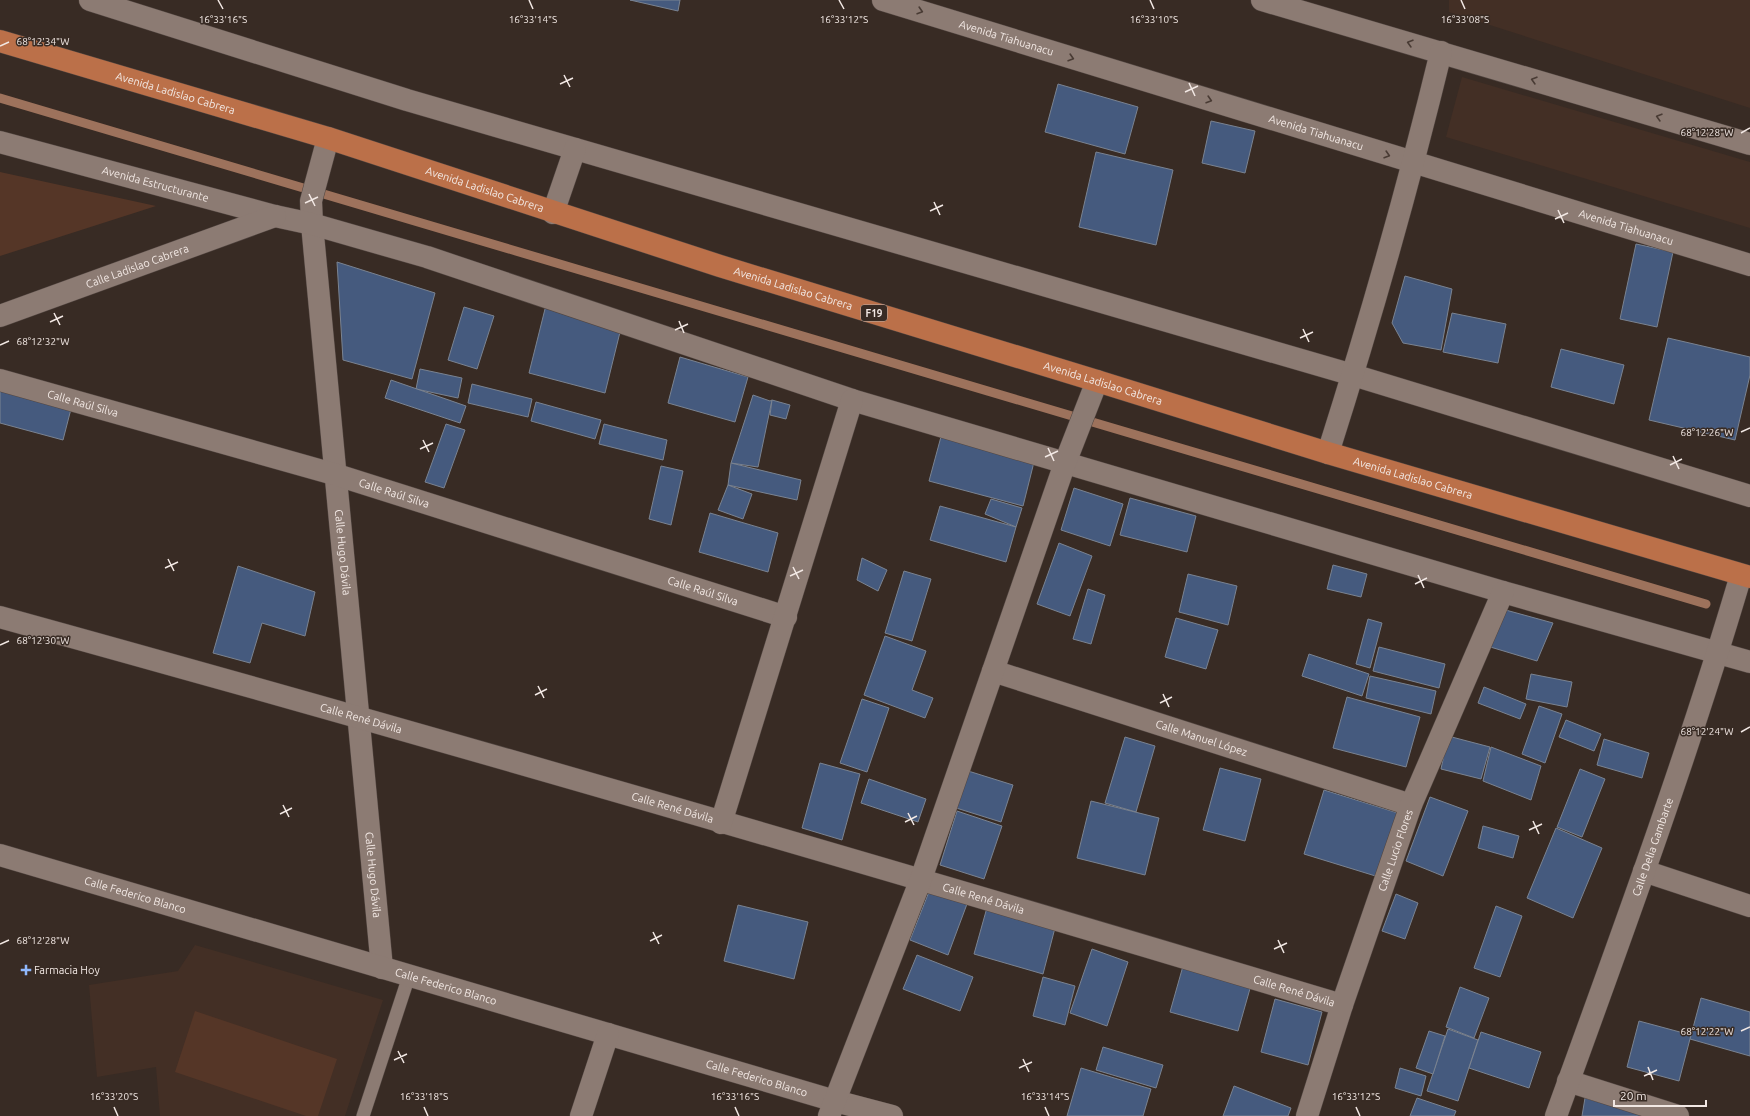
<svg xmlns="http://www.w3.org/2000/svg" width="1750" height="1116" viewBox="0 0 1750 1116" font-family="Ubuntu,sans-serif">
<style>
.built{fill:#432f25}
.green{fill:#553627}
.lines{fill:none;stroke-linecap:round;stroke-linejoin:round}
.stream{stroke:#9d725c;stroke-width:9}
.building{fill:#455a7e;stroke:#7a8391}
.lane-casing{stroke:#524641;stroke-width:14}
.street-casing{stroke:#524641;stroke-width:23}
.highway-casing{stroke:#524641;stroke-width:23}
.lane{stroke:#8c7b73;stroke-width:13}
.street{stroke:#8c7b73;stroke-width:22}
.highway{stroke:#bb7049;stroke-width:22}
.oneway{stroke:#493b34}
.ticks{fill:none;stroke:#f2e8e4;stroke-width:1.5}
.poi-dot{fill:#90b8fd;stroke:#382b24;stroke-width:1.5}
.labels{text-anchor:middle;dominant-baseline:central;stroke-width:3;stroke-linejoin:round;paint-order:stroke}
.shield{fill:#382b24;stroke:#baafaa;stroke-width:1}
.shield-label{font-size:10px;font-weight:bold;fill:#f2e8e4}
.street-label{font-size:11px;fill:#f2e8e4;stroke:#382b24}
.poi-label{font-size:11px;fill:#f2e8e4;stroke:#382b24;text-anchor:start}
.ticks-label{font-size:10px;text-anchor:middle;fill:#f2e8e4;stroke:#382b24;stroke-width:3;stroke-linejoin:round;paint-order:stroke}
</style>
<rect width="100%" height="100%" fill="#382b24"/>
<!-- built -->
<g class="built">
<path d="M1449 0H1750V108L1449 12Z"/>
<path d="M1462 77 1750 162V228L1446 137Z"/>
<path d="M195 945 383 1000 345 1116H160L156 1067 97 1077 89 985 178 971Z"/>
</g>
<!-- green -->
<g class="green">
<path d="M0 172 156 206 0 256Z"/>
<path d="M195 1011 337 1059 318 1116H306L175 1072Z"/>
</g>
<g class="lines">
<!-- stream -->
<path class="stream" d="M0 98 1706 604"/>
</g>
<!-- building -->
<g class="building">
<path d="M630 0H680L678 11Z"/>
<path d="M1058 84 1138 107 1125 154 1045 132Z"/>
<path d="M1211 121 1255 131 1245 173 1202 163Z"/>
<path d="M1096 152 1173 170 1156 245 1079 227Z"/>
<path d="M1636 244 1673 252 1657 327 1620 319Z"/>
<path d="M337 262 435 293 412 379 343 360Z"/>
<path d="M1405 276 1452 289 1441 350 1403 343 1392 323Z"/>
<path d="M546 305 622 324 605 393 529 373Z"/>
<path d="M464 307 494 316 477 369 448 360Z"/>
<path d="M1452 313 1506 324 1498 363 1443 352Z"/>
<path d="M1668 338 1750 357V375L1735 440 1649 420Z"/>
<path d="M1561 349 1624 365 1614 404 1551 387Z"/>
<path d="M680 357 748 377 735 422 668 403Z"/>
<path d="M420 369 462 378 458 398 416 389Z"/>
<path d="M391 380 466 406 460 423 385 398Z"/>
<path d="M472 384 532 399 528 417 468 403Z"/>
<path d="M0 387 72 405 63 440 0 423Z"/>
<path d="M753 395 770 401 772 400 758 467 731 463Z"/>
<path d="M772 400 790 405 786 419 770 415Z"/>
<path d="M536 402 601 420 595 439 531 421Z"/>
<path d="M446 424 465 430 444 488 425 482Z"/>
<path d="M604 424 667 440 663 460 599 444Z"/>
<path d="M942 433 1035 458 1023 506 929 481Z"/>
<path d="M731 463 801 480 797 500 728 485Z"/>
<path d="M661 466 683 471 671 525 649 519Z"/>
<path d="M728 485 752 494 743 519 718 510Z"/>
<path d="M1074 488 1123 504 1110 546 1061 530Z"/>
<path d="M1130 498 1196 516 1187 552 1120 535Z"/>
<path d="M991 499 1022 508 1016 527 985 514Z"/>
<path d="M940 506 1016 527 1006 562 930 540Z"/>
<path d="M710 513 778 533 768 572 699 552Z"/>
<path d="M1059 543 1092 556 1070 616 1037 604Z"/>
<path d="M862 558 887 570 878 591 857 580Z"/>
<path d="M1333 565 1367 574 1361 597 1327 589Z"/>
<path d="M238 566 315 592 305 636 262 623 250 663 213 653Z"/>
<path d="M904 571 931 579 912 641 885 633Z"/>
<path d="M1188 574 1237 586 1228 625 1179 612Z"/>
<path d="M1088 589 1105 595 1091 644 1073 639Z"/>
<path d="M1502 609 1553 623 1537 661 1487 646Z"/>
<path d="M1176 618 1218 630 1206 669 1165 657Z"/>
<path d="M1368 619 1382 623 1370 668 1356 664Z"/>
<path d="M885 636 926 651 912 690 933 698 925 718 864 695Z"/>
<path d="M1379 647 1445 664 1439 688 1373 671Z"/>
<path d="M1309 654 1369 674 1362 696 1302 676Z"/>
<path d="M1531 674 1572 682 1567 707 1526 699Z"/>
<path d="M1370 676 1436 691 1431 714 1366 698Z"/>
<path d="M1484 687 1526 704 1520 719 1478 703Z"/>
<path d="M1347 697 1420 717 1406 767 1333 748Z"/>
<path d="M862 699 889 708 867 772 840 763Z"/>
<path d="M1539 706 1562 714 1545 763 1522 754Z"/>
<path d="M1566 720 1601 734 1594 751 1559 737Z"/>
<path d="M1448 736 1490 747 1481 779 1441 769Z"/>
<path d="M1125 737 1155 746 1136 812 1105 803Z"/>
<path d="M1604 739 1649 753 1642 778 1597 765Z"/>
<path d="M1491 747 1541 766 1531 800 1483 781Z"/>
<path d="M820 763 860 774 842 840 802 828Z"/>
<path d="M1220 768 1261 779 1245 841 1203 830Z"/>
<path d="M1580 769 1605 779 1582 837 1557 827Z"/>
<path d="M965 770 1013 785 1001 822 953 807Z"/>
<path d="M869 779 926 799 918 822 861 803Z"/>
<path d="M1324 790 1401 814 1382 878 1304 854Z"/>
<path d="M1430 797 1468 811 1443 876 1406 861Z"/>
<path d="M1091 801 1159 818 1145 875 1077 858Z"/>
<path d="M957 811 1002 826 984 879 940 865Z"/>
<path d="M1483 826 1519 836 1513 858 1478 848Z"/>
<path d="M1556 828 1602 848 1573 918 1527 898Z"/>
<path d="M930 889 967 904 948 955 910 940Z"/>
<path d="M1396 894 1418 903 1405 939 1382 931Z"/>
<path d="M988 904 1056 924 1043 974 974 954Z"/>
<path d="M738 905 808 922 794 979 724 961Z"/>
<path d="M1496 906 1522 916 1500 977 1474 968Z"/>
<path d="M1092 949 1128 962 1107 1026 1070 1013Z"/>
<path d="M917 955 973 977 960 1011 903 989Z"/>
<path d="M1183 966 1251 985 1238 1031 1170 1012Z"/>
<path d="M1043 977 1075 986 1065 1025 1033 1016Z"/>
<path d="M1460 987 1489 998 1474 1038 1446 1027Z"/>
<path d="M1701 998 1750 1012V1056L1690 1039Z"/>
<path d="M1275 999 1322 1012 1308 1065 1261 1052Z"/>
<path d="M1639 1021 1691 1035 1679 1081 1627 1067Z"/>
<path d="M1448 1029 1478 1040 1458 1101 1427 1091Z"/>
<path d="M1429 1031 1445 1036 1433 1074 1416 1068Z"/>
<path d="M1481 1032 1541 1052 1529 1088 1469 1068Z"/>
<path d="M1103 1047 1163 1065 1156 1088 1096 1070Z"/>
<path d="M1081 1068 1151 1089 1143 1116H1067Z"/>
<path d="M1400 1068 1426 1076 1421 1096 1395 1088Z"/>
<path d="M1234 1086 1291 1108 1288 1116H1223Z"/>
<path d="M1417 1098 1456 1111 1454 1116H1410Z"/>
<path d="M1585 1098 1650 1116H1582Z"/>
</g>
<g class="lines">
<!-- lane casing -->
<g class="lane-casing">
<path id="lane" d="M363 1116 409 976"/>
</g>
<!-- street casing -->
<g class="street-casing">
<g id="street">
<path d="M90 0 407 100 1353 375 1750 496"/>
<path id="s1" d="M883 0 1750 265"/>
<path d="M1262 0 1750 144"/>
<path id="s2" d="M328 138 311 201 312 224 382 968"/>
<path id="s3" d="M0 142 275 216 312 224 427 257 852 400 1503 592 1750 662"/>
<path d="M553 213 575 149"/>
<path id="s4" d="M0 316 275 216"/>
<path id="s5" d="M0 380 337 475 786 617"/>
<path d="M1328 453C1370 321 1408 188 1441 52"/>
<path id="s6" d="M0 617C449 741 896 871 1342 1005"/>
<path id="s7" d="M993 671 1411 805"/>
<path d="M721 823 852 400"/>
<path id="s8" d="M0 855 835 1101 892 1116"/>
<path d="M1644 871 1750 906"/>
<path d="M1568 1081 1678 1116"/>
<path d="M581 1116 608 1034"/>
<path d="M829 1116 921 879 1065 463 1097 381"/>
<path id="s9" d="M1307 1116 1342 1005 1411 805 1503 592"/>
<path id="s10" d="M1556 1116C1621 937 1687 758 1741 575"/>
</g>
</g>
<!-- highway casing -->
<g class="highway-casing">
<g id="highway">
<path id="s11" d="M0 41 328 138 720 266 1097 381 1328 453 1750 577"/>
</g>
</g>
<!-- lane -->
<use href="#lane" class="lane"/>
<!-- street -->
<use href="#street" class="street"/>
<!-- highway -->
<use href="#highway" class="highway"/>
</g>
<!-- one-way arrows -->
<defs><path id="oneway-chevron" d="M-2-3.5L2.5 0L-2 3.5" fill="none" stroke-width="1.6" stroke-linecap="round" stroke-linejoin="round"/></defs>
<g class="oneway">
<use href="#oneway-chevron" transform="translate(920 11) rotate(17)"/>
<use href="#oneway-chevron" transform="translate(1410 43) rotate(-164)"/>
<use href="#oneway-chevron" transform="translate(1071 58) rotate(17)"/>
<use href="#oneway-chevron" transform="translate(1534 80) rotate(-164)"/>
<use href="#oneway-chevron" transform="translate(1209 100) rotate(17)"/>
<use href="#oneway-chevron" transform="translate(1659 117) rotate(-164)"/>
<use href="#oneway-chevron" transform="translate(1387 155) rotate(17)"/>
</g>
<!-- ticks -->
<path class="ticks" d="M218 0 223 9M529 0 533 9M839 0 844 9M1150 0 1154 9M1461 0 1465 9M0 46 9 42M564 75 570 87M1189 83 1195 96M560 84 573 78M1185 92 1198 86M1741 133 1750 128M309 194 315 206M934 202 940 215M305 203 318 197M1558 210 1564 223M930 211 943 205M1555 219 1568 213M54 313 60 325M679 321 684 333M50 322 63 316M1303 329 1309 342M675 330 688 324M1300 338 1313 332M0 345 9 341M1741 432 1750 428M423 440 429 452M1048 448 1054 461M420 449 433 443M1673 456 1679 469M1045 457 1058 451M1670 465 1682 459M168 559 174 571M793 567 799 579M165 568 178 562M1418 575 1424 588M790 576 803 570M1415 584 1427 578M0 645 9 641M538 686 544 698M1163 694 1169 707M535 695 547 689M1160 703 1172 697M1741 732 1750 727M283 805 289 817M908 813 914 825M280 814 292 808M1533 821 1539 834M905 822 917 816M1529 830 1542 824M653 932 659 944M1278 940 1284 953M650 941 662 935M0 944 9 940M1274 949 1287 943M1741 1031 1750 1027M398 1051 404 1063M1023 1059 1029 1072M394 1060 407 1054M1648 1067 1653 1080M1019 1068 1032 1062M1644 1076 1657 1070M114 1107 118 1116M424 1107 428 1116M735 1107 739 1116M1045 1107 1049 1116M1356 1107 1360 1116"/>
<!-- markers -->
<path class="poi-dot" d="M24 964h4v4h4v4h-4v4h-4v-4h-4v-4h4z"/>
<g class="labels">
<!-- shield labels -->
<rect class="shield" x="861" y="305" width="26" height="16" rx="3"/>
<g class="shield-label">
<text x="874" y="313">F19</text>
</g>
<!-- street labels -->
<g class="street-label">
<text stroke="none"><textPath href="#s1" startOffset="129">Avenida Tiahuanacu</textPath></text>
<text stroke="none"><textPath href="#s11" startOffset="183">Avenida Ladislao Cabrera</textPath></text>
<text stroke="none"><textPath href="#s1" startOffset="453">Avenida Tiahuanacu</textPath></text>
<text stroke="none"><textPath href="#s3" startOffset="161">Avenida Estructurante</textPath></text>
<text stroke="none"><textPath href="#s11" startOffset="507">Avenida Ladislao Cabrera</textPath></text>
<text stroke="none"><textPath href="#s1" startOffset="777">Avenida Tiahuanacu</textPath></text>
<text stroke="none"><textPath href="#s4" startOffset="146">Calle Ladislao Cabrera</textPath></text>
<text stroke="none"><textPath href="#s11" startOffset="831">Avenida Ladislao Cabrera</textPath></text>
<text stroke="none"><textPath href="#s11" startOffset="1155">Avenida Ladislao Cabrera</textPath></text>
<text stroke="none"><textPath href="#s5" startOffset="86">Calle Raúl Silva</textPath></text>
<text stroke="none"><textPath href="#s11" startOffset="1479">Avenida Ladislao Cabrera</textPath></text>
<text stroke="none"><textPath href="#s5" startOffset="410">Calle Raúl Silva</textPath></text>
<text stroke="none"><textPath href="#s2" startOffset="418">Calle Hugo Dávila</textPath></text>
<text stroke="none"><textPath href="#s5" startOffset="734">Calle Raúl Silva</textPath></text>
<text stroke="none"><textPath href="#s6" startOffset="375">Calle René Dávila</textPath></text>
<text stroke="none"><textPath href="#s7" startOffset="219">Calle Manuel López</textPath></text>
<text stroke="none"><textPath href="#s6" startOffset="699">Calle René Dávila</textPath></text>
<text stroke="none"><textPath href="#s10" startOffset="286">Calle Delia Gambarte</textPath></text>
<text stroke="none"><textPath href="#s9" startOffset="280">Calle Lucio Flores</textPath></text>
<text stroke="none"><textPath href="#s2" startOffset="742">Calle Hugo Dávila</textPath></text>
<text stroke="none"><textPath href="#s8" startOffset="141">Calle Federico Blanco</textPath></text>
<text stroke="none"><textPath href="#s6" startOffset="1023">Calle René Dávila</textPath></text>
<text stroke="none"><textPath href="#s8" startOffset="465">Calle Federico Blanco</textPath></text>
<text stroke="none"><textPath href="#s6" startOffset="1347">Calle René Dávila</textPath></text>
<text stroke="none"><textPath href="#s8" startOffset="789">Calle Federico Blanco</textPath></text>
</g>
<!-- poi labels -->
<g class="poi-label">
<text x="34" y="970">Farmacia Hoy</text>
</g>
</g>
<g class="ticks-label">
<text x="223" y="23">16°33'16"S</text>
<text x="533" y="23">16°33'14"S</text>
<text x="844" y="23">16°33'12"S</text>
<text x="1154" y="23">16°33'10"S</text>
<text x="1465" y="23">16°33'08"S</text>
<text x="43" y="45">68°12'34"W</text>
<text x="1707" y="136">68°12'28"W</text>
<text x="43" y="345">68°12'32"W</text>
<text x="1707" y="436">68°12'26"W</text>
<text x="43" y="644">68°12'30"W</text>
<text x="1707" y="735">68°12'24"W</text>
<text x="43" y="944">68°12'28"W</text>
<text x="1707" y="1035">68°12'22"W</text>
<text x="114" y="1100">16°33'20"S</text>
<text x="424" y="1100">16°33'18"S</text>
<text x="735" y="1100">16°33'16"S</text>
<text x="1045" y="1100">16°33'14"S</text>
<text x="1356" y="1100">16°33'12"S</text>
</g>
<!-- scale -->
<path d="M1614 1100v6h92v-6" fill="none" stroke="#f2e8e4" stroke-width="2"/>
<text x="1620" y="1100" font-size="12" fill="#f2e8e4" stroke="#382b24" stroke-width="3" paint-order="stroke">20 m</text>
</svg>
